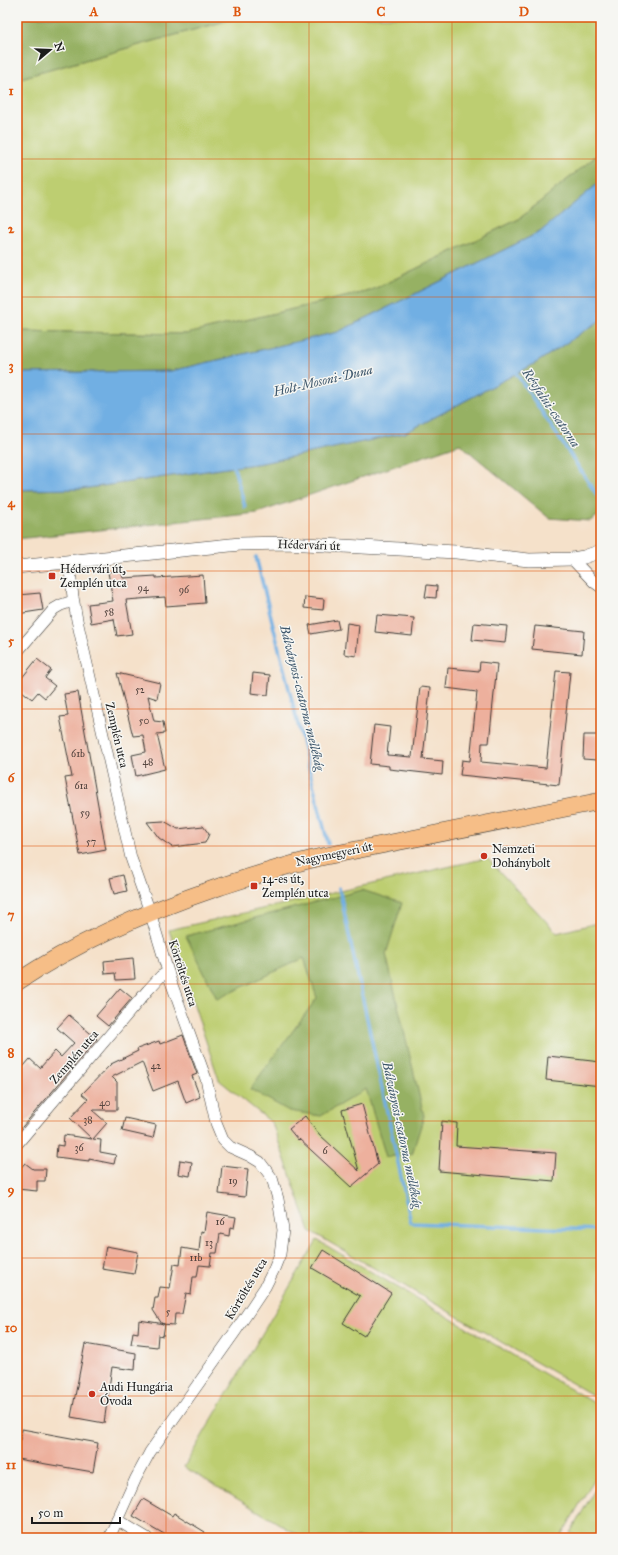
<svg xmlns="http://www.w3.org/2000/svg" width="618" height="1555" viewBox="0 0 618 1555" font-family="'IM FELL Great Primer',serif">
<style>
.green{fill:#bdce71;stroke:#6c7546}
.forest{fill:#96b163;stroke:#596640}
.water{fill:#71afe3;stroke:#466680}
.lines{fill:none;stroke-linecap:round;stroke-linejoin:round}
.stream{stroke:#71afe3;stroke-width:3.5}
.building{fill:#edb09d}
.minor-casing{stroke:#3d3a36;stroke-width:12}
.tertiary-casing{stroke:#3d3a36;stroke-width:14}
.primary-casing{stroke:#3d3a36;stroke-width:18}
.minor{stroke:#fff;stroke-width:11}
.tertiary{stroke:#fff;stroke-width:13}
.primary{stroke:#f6be87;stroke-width:17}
.grid{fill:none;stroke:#de560d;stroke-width:1;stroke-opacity:0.55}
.poi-dot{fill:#c8321e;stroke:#f6f6f2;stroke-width:1.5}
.labels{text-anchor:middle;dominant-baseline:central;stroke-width:3;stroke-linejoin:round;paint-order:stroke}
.number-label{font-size:10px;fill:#50413c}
.street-label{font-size:12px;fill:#1c1c1c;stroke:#f6f6f2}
.poi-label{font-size:12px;fill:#1c1c1c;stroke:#f6f6f2;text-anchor:start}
.water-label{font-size:13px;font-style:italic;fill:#3e576c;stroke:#f6f6f2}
.neatline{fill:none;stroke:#de560d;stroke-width:1.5}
.grid-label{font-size:13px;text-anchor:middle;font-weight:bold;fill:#de560d}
</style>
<rect width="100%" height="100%" fill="#f6f6f2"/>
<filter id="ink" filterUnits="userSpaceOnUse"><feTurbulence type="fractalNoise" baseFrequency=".025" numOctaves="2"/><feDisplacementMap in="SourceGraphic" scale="8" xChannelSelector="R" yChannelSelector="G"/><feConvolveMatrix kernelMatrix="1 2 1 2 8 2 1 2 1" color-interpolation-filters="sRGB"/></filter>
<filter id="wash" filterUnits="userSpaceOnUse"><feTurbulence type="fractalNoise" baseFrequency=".012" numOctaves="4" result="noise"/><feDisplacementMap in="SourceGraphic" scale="16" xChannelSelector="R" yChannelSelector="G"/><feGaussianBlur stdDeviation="0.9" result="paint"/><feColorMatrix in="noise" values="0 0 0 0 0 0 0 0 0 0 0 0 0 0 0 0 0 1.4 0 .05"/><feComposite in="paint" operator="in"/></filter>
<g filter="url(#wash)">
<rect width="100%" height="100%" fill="#f5e1ca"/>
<!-- green -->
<g class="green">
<path d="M240 17H601V152L519 219 370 291 186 334 17 331V79Z"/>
<path d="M487 858 557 933 601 922V1400L310 1231 272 1123 219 1080 169 930Z"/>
<path d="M317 1240 601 1407V1467L560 1538H303L184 1467Z"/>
<path d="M601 1479V1538H581L570 1533Z"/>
</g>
<!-- forest -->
<g class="forest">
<path d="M17 17H240L17 79Z"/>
<path d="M601 152V181L540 232 338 332 171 371 17 373V331L186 334 370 291 519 219Z"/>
<path d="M601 320V514L590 521 549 518 460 444 257 513 17 539V490L81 489 262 463 405 433 536 363Z"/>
<path d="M362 890 402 903 386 954 424 1116 412 1154 386 1157 366 1089 321 1116 289 1111 250 1089 317 998 304 958 217 999 186 936Z"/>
</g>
<!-- water -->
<path class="water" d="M601 181V320L536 363 405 433 262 463 81 489 17 490V373L171 371 338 332 540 232Z"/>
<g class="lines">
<!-- stream -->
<g class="stream">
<path d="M514 370 601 501"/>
<path d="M233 464 245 507"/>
<path d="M256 557 328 844"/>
<path d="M339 888 411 1223 601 1230"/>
</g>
</g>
<g id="blocks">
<!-- building -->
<g class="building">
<path d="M121 570 123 578 156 576V578L203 575 205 603 166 606 165 597 126 600 132 634 117 636 114 619 91 623 88 604 113 601 108 572Z"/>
<path d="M427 585 437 586 436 598 425 597Z"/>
<path d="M40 593 43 610 17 614V601H19L18 595Z"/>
<path d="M305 597 324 599 323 610 304 608Z"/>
<path d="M377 615 414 618 412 636 375 632Z"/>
<path d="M337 620 339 629 311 634 309 625Z"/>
<path d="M347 623 359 625 356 656 344 654Z"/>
<path d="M474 623 507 626 505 643 472 640Z"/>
<path d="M535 626 584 631 582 654 532 649Z"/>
<path d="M37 659 51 670 45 678 55 686 45 698 38 692 32 699 17 687V684Z"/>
<path d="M480 662 497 664 489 743H482L481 762 546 768 556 671 570 672 559 785 460 775 462 760 470 761 477 692 446 688 448 668 479 671Z"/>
<path d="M117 673 160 683 157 699 148 696 154 721 163 722 165 733 157 734 165 769 136 776 132 755 146 752 143 735 133 736Z"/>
<path d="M253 673 270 675 268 695 251 693Z"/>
<path d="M420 687 430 688 423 759 443 761 442 775 389 769V766L370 764 374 725 390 727 387 755 412 757Z"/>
<path d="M78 692 106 850 80 855 65 778 72 777 60 717 68 716 64 694Z"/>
<path d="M584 735H598L597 760 583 759Z"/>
<path d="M164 821 178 829 203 826 209 834 205 843 172 847 159 838 147 822Z"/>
<path d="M123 875 127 891 114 894 110 878Z"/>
<path d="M133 958 135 979 116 980 115 973 105 974 104 961Z"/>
<path d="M120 988 132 998 108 1026 96 1016Z"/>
<path d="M69 1015 97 1039 17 1133V1074L30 1059 40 1068 55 1051 61 1057 74 1043 57 1028Z"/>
<path d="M183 1035 197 1074 192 1076 200 1097 186 1103 178 1081 153 1091 142 1062 112 1077 117 1082V1110H92L107 1123 93 1139 101 1140 100 1152 116 1155 114 1164 89 1159V1161L56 1157 57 1145 63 1146 64 1135 92 1139 70 1118 88 1099 82 1094 111 1064 138 1051 137 1049 159 1041 160 1044Z"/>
<path d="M548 1056 601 1062V1086L546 1080Z"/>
<path d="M362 1104 378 1164 351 1187 299 1139 298 1140 289 1129 305 1116 320 1135 359 1171 342 1110Z"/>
<path d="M125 1118 156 1125 153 1138 122 1131Z"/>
<path d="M442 1121 457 1123 456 1146 556 1153 554 1181 439 1171Z"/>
<path d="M180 1160 192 1162 190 1176 178 1174Z"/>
<path d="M25 1163 33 1169H46L45 1181H37V1191L17 1189V1172Z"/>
<path d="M222 1166 248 1169 245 1197 219 1194Z"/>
<path d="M207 1212 236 1217 234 1228 230 1227 229 1236 220 1234 217 1253H212L210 1266 199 1265 197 1277H193L191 1294 186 1293 182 1314H175L174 1325 162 1324 153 1310 155 1298H158L160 1287 170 1288 174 1264 180 1265 182 1248 199 1251 201 1231 204 1232Z"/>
<path d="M106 1246 138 1252 134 1274 102 1269Z"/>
<path d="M323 1250 391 1293 364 1336 343 1323 360 1296 312 1268Z"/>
<path d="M139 1320 165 1324 163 1336 158 1335 157 1347 131 1344 133 1332 138 1333Z"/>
<path d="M85 1344 136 1353 135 1370 112 1367 104 1423 71 1417Z"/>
<path d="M22 1429 98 1443 93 1472 17 1459V1440H21Z"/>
<path d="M143 1499 172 1516 174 1513 205 1532 201 1538H171L133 1516Z"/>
</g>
</g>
</g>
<g filter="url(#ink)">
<use href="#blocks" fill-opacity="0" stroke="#3d3a36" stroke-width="1"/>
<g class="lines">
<!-- minor casing -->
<g class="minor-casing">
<g id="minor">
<path d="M572 559 594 582 601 587"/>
<path d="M69 562 73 597 77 620 131 858 150 912 171 982 206 1079 216 1123 223 1140 230 1147 250 1156 260 1162 272 1178 278 1199 283 1230 280 1254 274 1269 265 1287 237 1329 150 1452 136 1478 109 1538"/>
<path d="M17 652 54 609 61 605 73 601"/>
<path d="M17 1144 148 990 161 976 168 972"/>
<path d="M117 1520 147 1538"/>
</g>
</g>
<!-- tertiary casing -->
<g class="tertiary-casing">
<path id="tertiary" d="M17 567 240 544 286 543 456 552 529 560 572 559 584 557 601 551"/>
</g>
<!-- primary casing -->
<g class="primary-casing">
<path id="primary" d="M17 982C80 940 148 911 219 887 253 876 286 865 321 857L601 801"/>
</g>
<!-- minor -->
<use href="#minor" class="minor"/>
<!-- tertiary -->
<use href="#tertiary" class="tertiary"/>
<!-- primary -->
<use href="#primary" class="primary"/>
</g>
</g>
<!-- grid -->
<path class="grid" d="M166 17V1538M309 17V1538M452 17V1538M17 159H601M17 297H601M17 434H601M17 571H601M17 709H601M17 846H601M17 984H601M17 1121H601M17 1258H601M17 1396H601"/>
<!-- markers -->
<g class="poi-dot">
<rect x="48" y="572" width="8" height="8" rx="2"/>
<circle cx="484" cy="856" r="4"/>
<rect x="250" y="882" width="8" height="8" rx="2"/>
<circle cx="92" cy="1394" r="4"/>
</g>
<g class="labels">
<!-- number labels -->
<g class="number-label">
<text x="143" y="588">94</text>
<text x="184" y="590">96</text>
<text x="109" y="612">58</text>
<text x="140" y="690">52</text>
<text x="144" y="721">50</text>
<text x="78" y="754">61b</text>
<text x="148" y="762">48</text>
<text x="81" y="786">61a</text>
<text x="85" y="813">59</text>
<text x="91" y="842">57</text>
<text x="156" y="1066">42</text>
<text x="105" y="1103">40</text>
<text x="88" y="1120">38</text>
<text x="79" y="1148">36</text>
<text x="325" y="1151">6</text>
<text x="233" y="1181">19</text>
<text x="220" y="1222">16</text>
<text x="209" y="1243">13</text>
<text x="196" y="1258">11b</text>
<text x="168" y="1312">5</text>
</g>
<!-- street labels -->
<g class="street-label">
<text transform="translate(309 545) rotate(2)">Hédervári út</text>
<text transform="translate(117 735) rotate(77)">Zemplén utca</text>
<text transform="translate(334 854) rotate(-12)">Nagymegyeri út</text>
<text transform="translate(183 973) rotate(72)">Körtöltés utca</text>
<text transform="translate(74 1057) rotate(-49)">Zemplén utca</text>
<text transform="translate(246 1289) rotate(-59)">Körtöltés utca</text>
</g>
<!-- poi labels -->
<g class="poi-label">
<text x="60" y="569">Hédervári út,<tspan x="60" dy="14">Zemplén utca</tspan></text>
<text x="492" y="849">Nemzeti<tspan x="492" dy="14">Dohánybolt</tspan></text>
<text x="262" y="879">14-es út,<tspan x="262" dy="14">Zemplén utca</tspan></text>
<text x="100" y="1387">Audi Hungária<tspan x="100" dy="14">Óvoda</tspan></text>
</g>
<!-- water labels -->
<g class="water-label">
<text transform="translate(323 381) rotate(-13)">Holt-Mosoni-Duna</text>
<text transform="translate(551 408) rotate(56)">Révfalui-csatorna</text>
<text transform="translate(302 698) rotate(76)">Bálványosi-csatorna mellékág</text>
<text transform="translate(402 1135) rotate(78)">Bálványosi-csatorna mellékág</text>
</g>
</g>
<!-- margin -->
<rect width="618" height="1555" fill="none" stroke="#f6f6f2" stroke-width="44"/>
<!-- north arrow -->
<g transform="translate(50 50) rotate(71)" stroke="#f6f6f2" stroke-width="3" paint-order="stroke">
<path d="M0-3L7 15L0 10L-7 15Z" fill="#1c1c1c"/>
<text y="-6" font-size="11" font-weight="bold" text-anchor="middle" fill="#1c1c1c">N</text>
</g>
<!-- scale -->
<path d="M32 1517v6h88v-6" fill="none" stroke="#1c1c1c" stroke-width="2"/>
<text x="38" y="1517" font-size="12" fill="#1c1c1c" stroke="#f6f6f2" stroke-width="3" paint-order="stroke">50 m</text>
<rect x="22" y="22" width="574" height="1511" class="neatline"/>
<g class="grid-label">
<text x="94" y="16">A</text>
<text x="237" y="16">B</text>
<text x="381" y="16">C</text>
<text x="524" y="16">D</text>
<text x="11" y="95">1</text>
<text x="11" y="233">2</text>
<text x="11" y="370">3</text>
<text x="11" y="507">4</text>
<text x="11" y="645">5</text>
<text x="11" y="782">6</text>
<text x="11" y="919">7</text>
<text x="11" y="1057">8</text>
<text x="11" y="1194">9</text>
<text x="11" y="1332">10</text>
<text x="11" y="1469">11</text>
</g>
</svg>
